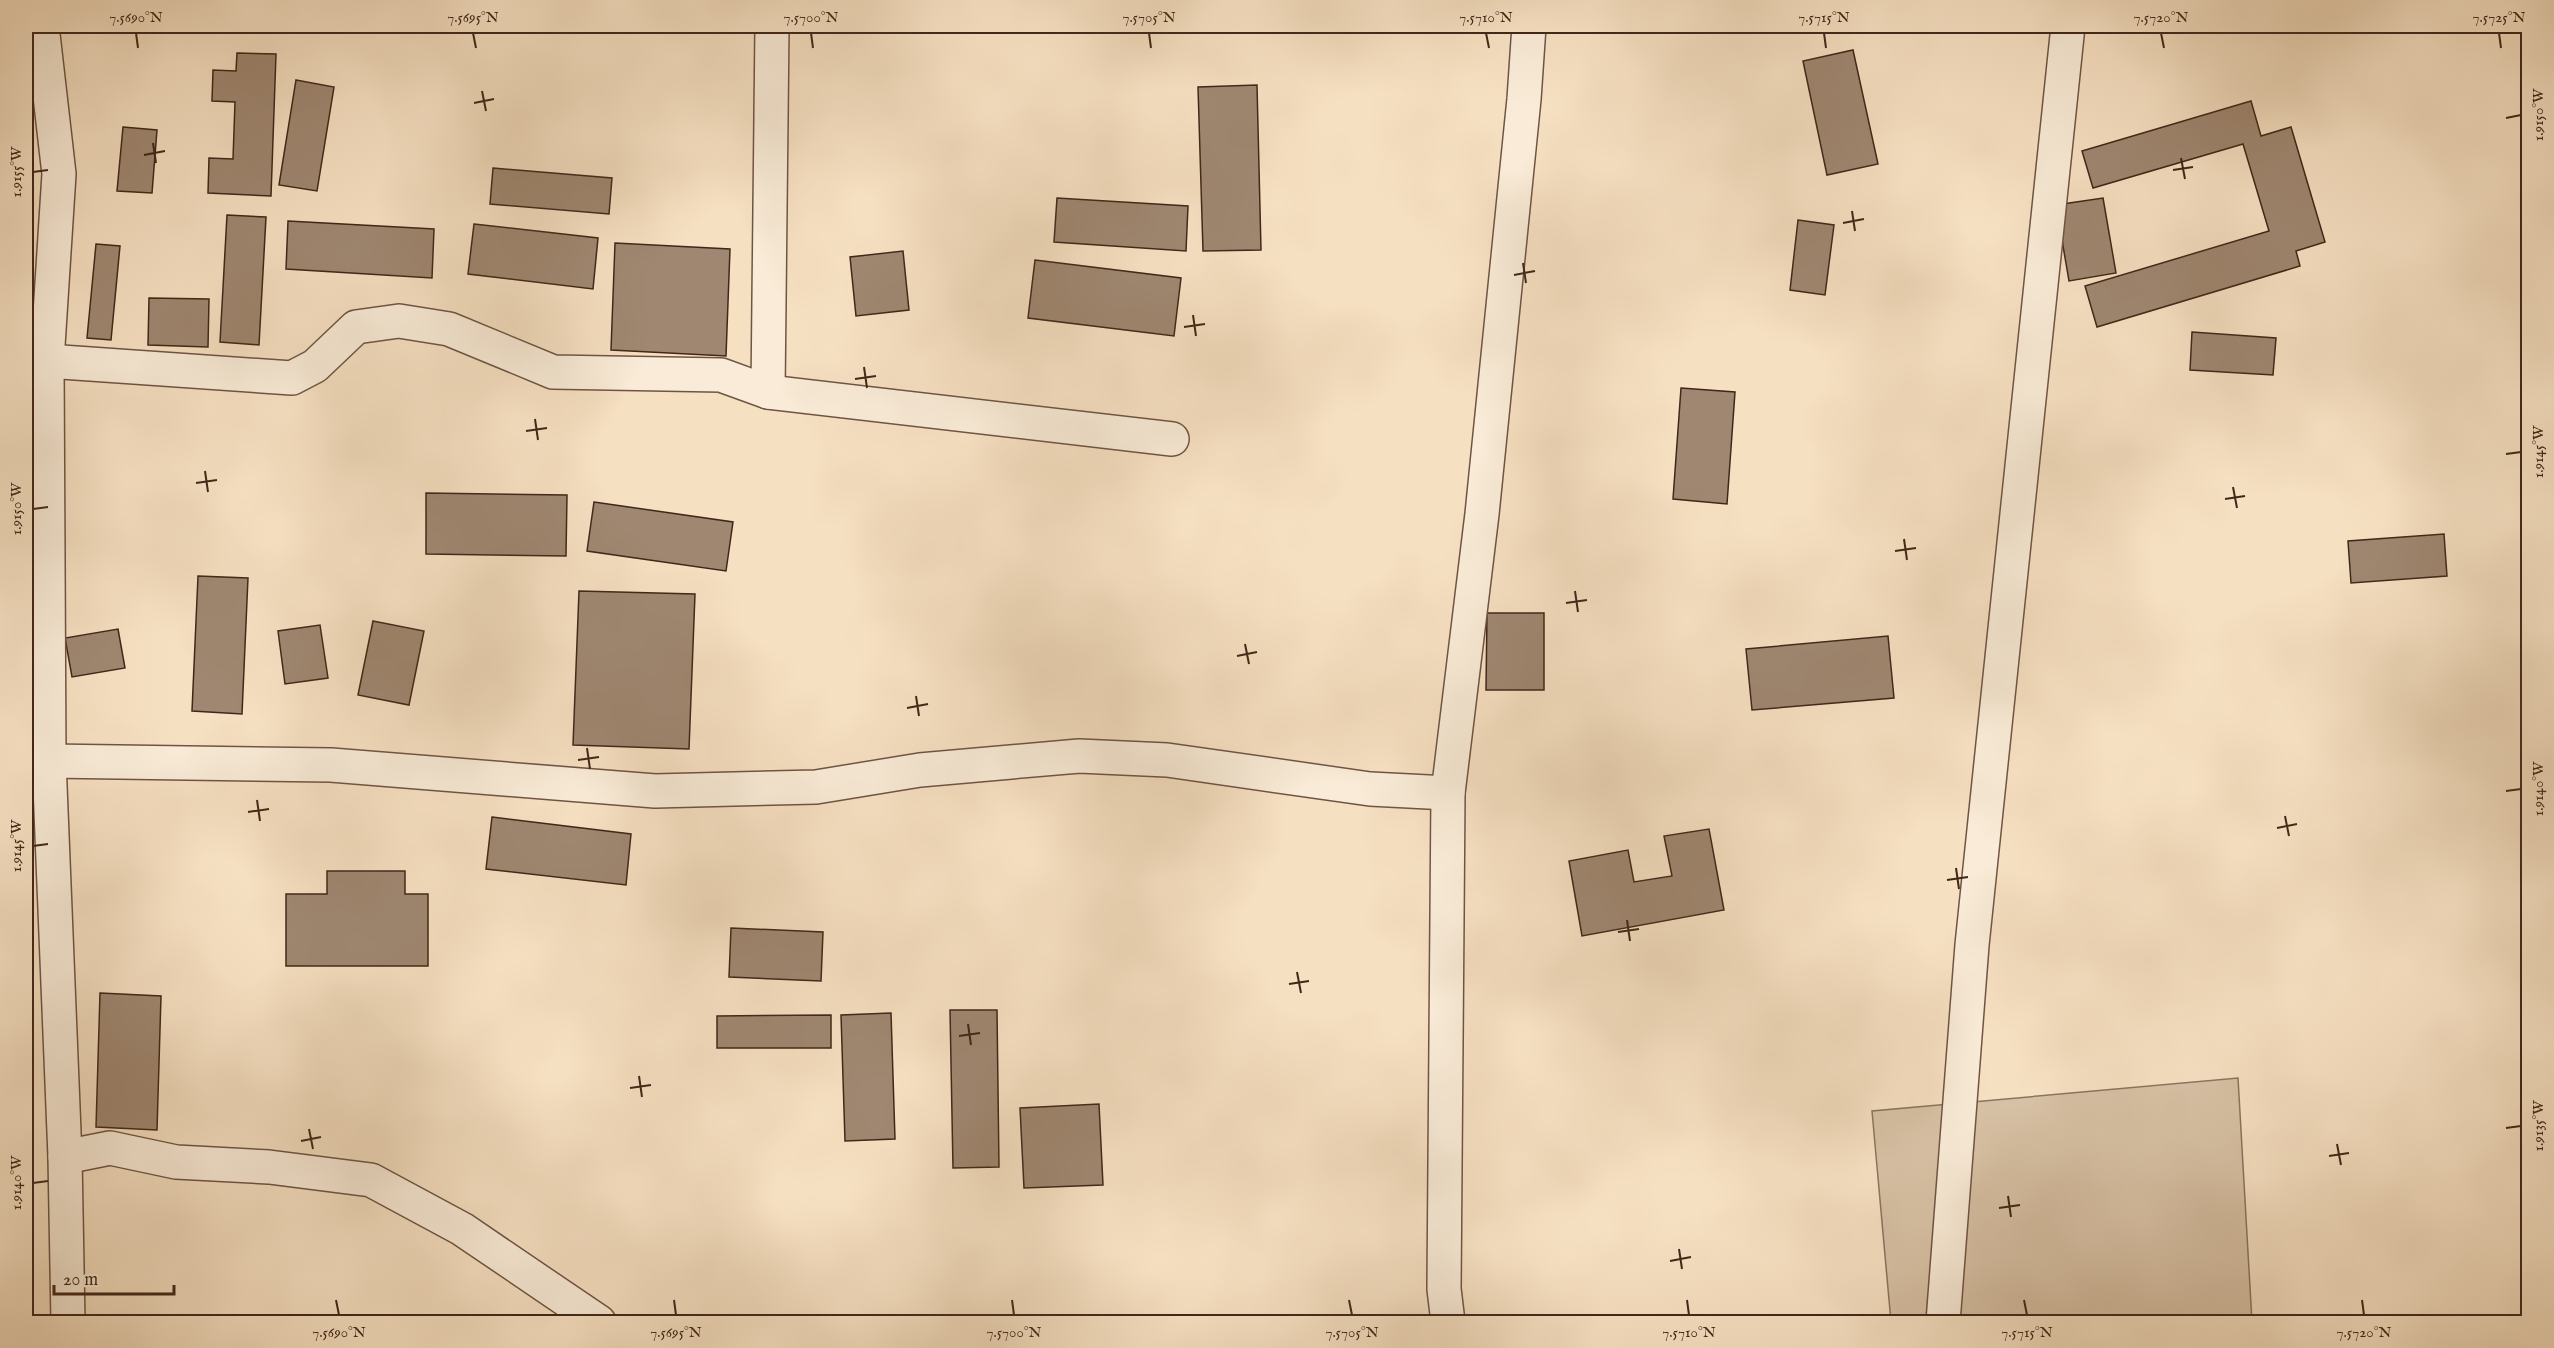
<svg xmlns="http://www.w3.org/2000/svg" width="2554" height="1348" viewBox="0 0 2554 1348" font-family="'IM FELL English',serif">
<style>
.green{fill:#d7c1a5;stroke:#8c745f;stroke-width:1.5}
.building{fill:#9f8771;stroke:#412719;stroke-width:1.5}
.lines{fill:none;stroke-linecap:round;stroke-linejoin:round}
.minor-casing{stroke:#6e5543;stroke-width:36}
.minor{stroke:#f9ebd7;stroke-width:33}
.ticks{fill:none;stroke:#412719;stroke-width:2}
.neatline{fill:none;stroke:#412719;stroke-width:2}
.ticks-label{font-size:15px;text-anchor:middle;fill:#412719}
</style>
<rect width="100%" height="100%" fill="#f6e0c2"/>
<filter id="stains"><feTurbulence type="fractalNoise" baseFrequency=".00333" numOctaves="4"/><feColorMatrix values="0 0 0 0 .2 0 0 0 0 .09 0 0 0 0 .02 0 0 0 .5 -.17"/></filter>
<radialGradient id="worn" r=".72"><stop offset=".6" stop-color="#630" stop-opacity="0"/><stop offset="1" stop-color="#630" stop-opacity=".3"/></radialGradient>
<!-- green -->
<path class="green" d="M2238 1078 2252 1322H1891L1872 1111Z"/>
<!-- building -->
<g class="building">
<path d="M1853 50 1878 164 1827 175 1803 61Z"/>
<path d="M237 53 276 54 271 196 208 193 209 158 233 159 235 102 212 101 213 70 236 71Z"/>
<path d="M296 80 334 87 317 191 279 185Z"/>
<path d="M1257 85 1261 250 1203 251 1198 87Z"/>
<path d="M2251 101 2261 136 2291 127 2325 242 2296 251 2300 266 2097 327 2085 286 2269 231 2243 144 2093 188 2082 151Z"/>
<path d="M123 127 157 130 152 193 117 191Z"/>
<path d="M493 168 612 178 609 214 490 204Z"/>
<path d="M1057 198 1188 206 1186 251 1054 242Z"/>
<path d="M2103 198 2116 273 2069 281 2056 205Z"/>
<path d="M227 215 266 217 259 345 220 342Z"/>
<path d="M1798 220 1834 225 1825 295 1790 290Z"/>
<path d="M288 221 434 229 432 278 286 269Z"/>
<path d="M474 224 598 238 593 289 468 274Z"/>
<path d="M615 243 730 249 726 356 611 350Z"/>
<path d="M96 244 120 246 111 340 87 338Z"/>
<path d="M903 251 909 310 856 316 850 257Z"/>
<path d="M1035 260 1181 278 1174 336 1028 318Z"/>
<path d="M149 298 209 299 208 347 148 345Z"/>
<path d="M2192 332 2276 338 2273 375 2190 370Z"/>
<path d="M1681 388 1735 392 1727 504 1673 499Z"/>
<path d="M426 493 567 495 566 556 426 554Z"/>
<path d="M594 502 733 522 726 571 587 551Z"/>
<path d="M2444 534 2447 576 2351 583 2348 541Z"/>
<path d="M198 576 248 578 242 714 192 711Z"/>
<path d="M579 591 695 594 689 749 573 745Z"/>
<path d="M1487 613H1544V690H1486Z"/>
<path d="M373 621 424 631 409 705 358 695Z"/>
<path d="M320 625 328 678 285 684 278 631Z"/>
<path d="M118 629 125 668 72 677 65 638Z"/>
<path d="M1888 636 1894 698 1752 710 1746 649Z"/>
<path d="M492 817 631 834 626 885 486 869Z"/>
<path d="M1709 829 1724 910 1582 936 1569 861 1628 850 1634 882 1672 876 1664 836Z"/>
<path d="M327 871H405V894H428V966H286V894H327Z"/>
<path d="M731 928 823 932 821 981 729 977Z"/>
<path d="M100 993 161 996 157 1130 96 1127Z"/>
<path d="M950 1010H997L999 1167 953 1168Z"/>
<path d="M891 1013 895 1139 845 1141 841 1015Z"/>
<path d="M831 1015V1048H717V1016Z"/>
<path d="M1099 1104 1103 1185 1024 1188 1020 1108Z"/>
</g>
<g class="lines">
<!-- minor casing -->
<g class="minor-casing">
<g id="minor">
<path d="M42 26 59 174 47 361 49 761 65 1157 110 1148 176 1162 269 1167 371 1180 462 1229 599 1322"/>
<path d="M47 361 292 378 315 366 356 327 399 321 449 329 553 372 721 375 768 392 1172 439"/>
<path d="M768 392 772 26"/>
<path d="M49 761 331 765 655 791 816 787 920 770 1079 756 1167 760 1370 789 1448 793"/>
<path d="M65 1157 68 1322"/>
<path d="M1448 1322 1444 1289 1448 793 1482 514 1524 99 1529 26"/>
<path d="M1943 1322 1972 945 2068 26"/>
</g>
</g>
<!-- minor -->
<use href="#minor" class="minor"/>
</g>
<!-- ticks -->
<path class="ticks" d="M136 33 138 48M473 33 476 48M811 33 813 48M1149 33 1151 48M1486 33 1489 48M1824 33 1826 48M2161 33 2164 48M2499 33 2501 48M482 91 486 111M474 103 494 99M2506 118 2521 115M153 143 156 163M144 155 165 151M2181 158 2185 179M2173 170 2193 167M33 172 48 170M1852 211 1855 231M1843 223 1864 219M1523 263 1526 283M1514 275 1535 271M1193 315 1196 336M1184 327 1205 324M864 367 867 388M855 379 876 376M535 419 538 440M526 431 547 428M2506 454 2521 452M205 471 208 492M196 483 217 480M2233 487 2237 508M2225 499 2245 496M33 509 48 507M1904 539 1907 560M1895 551 1916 548M1575 591 1578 612M1566 603 1587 600M1245 644 1249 664M1237 656 1257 652M916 696 919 716M907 708 928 704M587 748 590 769M578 760 599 757M2506 791 2521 789M257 800 260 821M248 812 269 809M2285 816 2289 836M2277 828 2297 824M33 846 48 844M1956 868 1959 889M1947 880 1968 877M1627 920 1630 941M1618 932 1639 929M1297 972 1301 993M1289 984 1309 981M968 1024 971 1045M959 1036 980 1033M639 1076 642 1097M630 1088 651 1085M2506 1128 2521 1126M309 1129 313 1149M301 1141 321 1137M2337 1144 2341 1165M2329 1156 2349 1153M33 1183 48 1181M2008 1196 2011 1217M1999 1208 2020 1205M1679 1249 1682 1269M1670 1261 1691 1257M336 1300 339 1315M674 1300 676 1315M1012 1300 1014 1315M1349 1300 1352 1315M1687 1300 1689 1315M2024 1300 2027 1315M2362 1300 2364 1315"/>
<!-- margin -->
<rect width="2554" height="1348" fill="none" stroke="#f6e0c2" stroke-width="66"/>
<!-- scale -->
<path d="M54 1285v9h120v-9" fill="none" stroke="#412719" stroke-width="3"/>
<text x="63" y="1285" font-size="18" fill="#412719" stroke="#f9ebd7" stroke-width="4.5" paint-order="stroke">20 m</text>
<rect x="33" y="33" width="2488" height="1282" class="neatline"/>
<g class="ticks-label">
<text x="136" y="22">7.5690°N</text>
<text x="473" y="22">7.5695°N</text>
<text x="811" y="22">7.5700°N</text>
<text x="1149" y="22">7.5705°N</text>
<text x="1486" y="22">7.5710°N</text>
<text x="1824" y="22">7.5715°N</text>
<text x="2161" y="22">7.5720°N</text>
<text x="2499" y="22">7.5725°N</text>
<text transform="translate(2538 115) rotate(-90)" y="5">1.9150°W</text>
<text transform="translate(16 172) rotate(-90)" y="5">1.9155°W</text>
<text transform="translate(2538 452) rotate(-90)" y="5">1.9145°W</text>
<text transform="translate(16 509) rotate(-90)" y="5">1.9150°W</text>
<text transform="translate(2538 789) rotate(-90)" y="5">1.9140°W</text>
<text transform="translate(16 846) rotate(-90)" y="5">1.9145°W</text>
<text transform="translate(2538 1126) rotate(-90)" y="5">1.9135°W</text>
<text transform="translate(16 1183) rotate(-90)" y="5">1.9140°W</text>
<text x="339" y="1337">7.5690°N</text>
<text x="676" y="1337">7.5695°N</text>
<text x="1014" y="1337">7.5700°N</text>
<text x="1352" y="1337">7.5705°N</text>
<text x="1689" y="1337">7.5710°N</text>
<text x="2027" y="1337">7.5715°N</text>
<text x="2364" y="1337">7.5720°N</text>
</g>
<rect width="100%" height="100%" filter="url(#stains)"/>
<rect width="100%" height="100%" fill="url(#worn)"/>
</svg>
